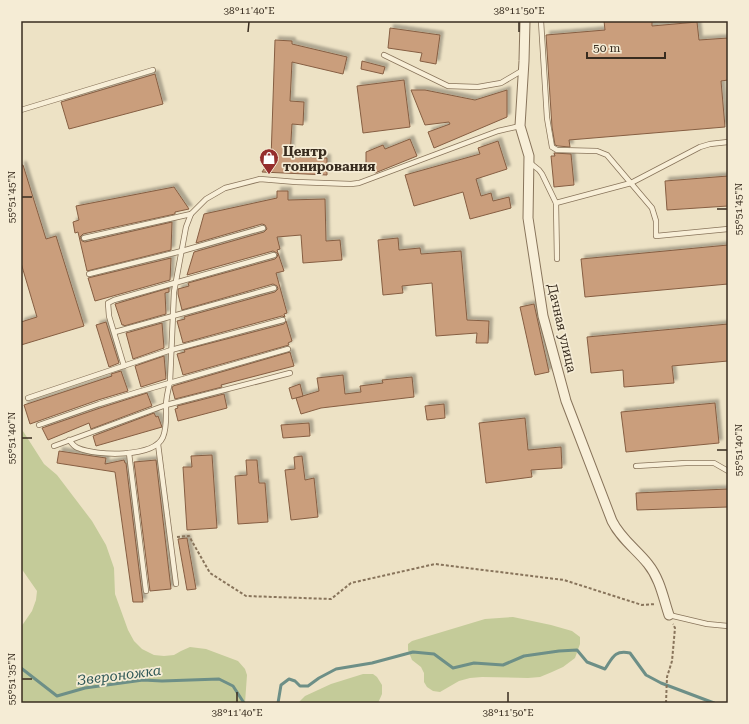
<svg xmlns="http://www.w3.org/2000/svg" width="749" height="724" viewBox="0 0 749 724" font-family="'Roboto Serif',serif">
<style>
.green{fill:#c4cb99}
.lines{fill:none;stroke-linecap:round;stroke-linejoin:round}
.stream{stroke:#6d8f87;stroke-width:3}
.building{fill:#ca9e7c;stroke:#865e42;filter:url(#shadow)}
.service-casing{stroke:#88745b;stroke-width:6}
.minor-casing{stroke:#88745b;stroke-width:11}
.path{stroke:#88745b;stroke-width:2;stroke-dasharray:3 2;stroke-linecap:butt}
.service{stroke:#f8efd8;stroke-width:4.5}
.minor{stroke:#f8efd8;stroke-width:9}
.ticks{fill:none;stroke:#382c1f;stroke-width:1.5}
.labels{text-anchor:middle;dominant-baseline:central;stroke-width:3.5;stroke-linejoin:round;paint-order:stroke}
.poi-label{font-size:13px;font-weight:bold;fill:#382c1f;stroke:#f5ecd5;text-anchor:start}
.street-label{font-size:13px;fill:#382c1f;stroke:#f5ecd5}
.water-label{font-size:14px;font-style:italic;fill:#2f5856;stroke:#f5ecd5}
.neatline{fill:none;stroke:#382c1f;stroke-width:1.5}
.ticks-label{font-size:10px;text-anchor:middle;fill:#382c1f}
</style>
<defs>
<filter id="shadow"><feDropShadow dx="3.5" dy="-3.5" stdDeviation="1" flood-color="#0004"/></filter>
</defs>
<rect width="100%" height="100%" fill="#ede2c5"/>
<!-- green -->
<g class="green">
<path d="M21 428 44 464 57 475 92 521 106 545 114 568 115 594 128 630 134 641 142 649 154 655 164 656 174 655 181 651 190 647 206 649 238 661 245 669 247 675 245 703H21V627L32 611 36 600 37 591 21 568Z"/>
<path d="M513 617 551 625 572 631 580 637V644L575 658 563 667 552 672 540 677 528 678 482 677 470 678 459 681 440 692 433 691 427 687 424 682V673L421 667 412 660 408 650V644L412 641 485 619Z"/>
<path d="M363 674H373L377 677 382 685V694L378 703H298L305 696 331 684Z"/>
</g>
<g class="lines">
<!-- stream -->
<g class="stream">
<path d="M21 668 57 696 85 688 143 680 162 681 219 679 233 686 244 703"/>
<path d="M278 703 281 685 289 679 295 681 300 686H308L319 678 336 669 372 663 413 652 434 654 453 668 474 663 503 665 524 656 559 651 577 650 587 662 605 669C613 657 614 650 630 653L646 675 661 683 714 703"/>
</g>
</g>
<!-- building -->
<g class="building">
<path d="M604 21H652V26L697 22 699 40 728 38V80L721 81 725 127 569 140 570 147 558 146 555 145 552 127 546 35 605 30Z"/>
<path d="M390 28 440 35 436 64 420 61 422 53 388 48Z"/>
<path d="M275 40 292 41V44L347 57 343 74 292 62 290 101 304 102 303 125 292 124 290 157 327 158V175L262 172 271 159Z"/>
<path d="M362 61 385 67 383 74 361 69Z"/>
<path d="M155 74 163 104 69 129 61 102Z"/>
<path d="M404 80 410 127 363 133 357 86Z"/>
<path d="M411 90H425L475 100 507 90V117L434 148 428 132 450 124 449 122 425 125Z"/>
<path d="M410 139 417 156 375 173 373 169H366V152L383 145 385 149Z"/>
<path d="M498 141 507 169 476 179 481 196 491 193 493 201 509 197 511 208 470 219 463 192 414 206 405 175 480 154 478 148Z"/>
<path d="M554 153 571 154 574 185 554 187 551 156H555Z"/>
<path d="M21 165H23L46 239 56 236 84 326 21 345V322L37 317 21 263Z"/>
<path d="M728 176V206L667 210 665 181Z"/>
<path d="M174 187 189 209 175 212V214L83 234 80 237 82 241 85 242 172 222 171 250 87 271 78 232 75 233 73 222 79 220 76 206Z"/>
<path d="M277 191H288V200L325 199 326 241 340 240 342 260 303 263 301 235 277 237 280 249 277 250 284 271 276 273 287 313 284 314 285 317 282 316 183 343 177 321 185 319 184 317 275 292 278 289 277 286 273 284 182 310 178 294V289L189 286 188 283 275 259 277 257 278 254 277 253 273 251 187 275 194 252 264 232 267 229 265 225 262 224 196 243 204 214 277 198Z"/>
<path d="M398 238 399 250 420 248 421 254 461 251 467 320 489 321 488 343H476L477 333 436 336 432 283 402 286 403 293 383 295 378 240Z"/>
<path d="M728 245V284L585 297 581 259Z"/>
<path d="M171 258 170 280 95 301 88 278Z"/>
<path d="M169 288V292L165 293 166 314 124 326V325H122L115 304Z"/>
<path d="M534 304 549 372 535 375 520 307Z"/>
<path d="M286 321 292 341 288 343 289 345 183 375 177 354 185 352 184 350 284 324Z"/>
<path d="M106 322 119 363 109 367 96 325Z"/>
<path d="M162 323 164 348 133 359 126 333Z"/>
<path d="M728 324V361L672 366 674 383 624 387 623 370 591 373 587 337Z"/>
<path d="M290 352 294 366 221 385 222 387 175 399 172 388 173 386Z"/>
<path d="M164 356 166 379 141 387 135 366Z"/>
<path d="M121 371 128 391 98 400 30 424 24 405 112 376 111 374Z"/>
<path d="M343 375 345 394 361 392 360 386 383 383 382 380 412 377 414 397 321 408 301 414 296 398 319 391 317 378Z"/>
<path d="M300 384 303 396 292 399 289 388Z"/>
<path d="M147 393 152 406 91 429 89 423 48 440 42 428 100 408Z"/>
<path d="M224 394 227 408 178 421 175 409 178 408 177 406Z"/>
<path d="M715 403 719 443 626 452 621 412Z"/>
<path d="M444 404 445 418 427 420 425 406Z"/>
<path d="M154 413 156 417 158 416 162 427 96 446 93 436Z"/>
<path d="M525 418 528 450 561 447 562 468 531 470 532 477 486 483 479 423Z"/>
<path d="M309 423 310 436 283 438 281 425Z"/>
<path d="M59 451 106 458 105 464 124 460 125 463H126L143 602H133L115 472 57 463Z"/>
<path d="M212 455 217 528 187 530 183 467H192L191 456Z"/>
<path d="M302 456 305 480 314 478 318 517 291 520 285 470 295 469 294 457Z"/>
<path d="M156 460 171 589 150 591 134 462Z"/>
<path d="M246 460H257L259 483H265L268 522 238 524 235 476 247 475Z"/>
<path d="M728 489V507L637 510 636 493Z"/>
<path d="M187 538 196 589 187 590 178 539Z"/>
</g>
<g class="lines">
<!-- service casing -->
<g class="service-casing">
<g id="service">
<path d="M541 21 547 118 552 147 557 150 597 151 607 155 652 208 656 221V236L728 229"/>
<path d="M384 55 448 86 478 87 501 83 523 70"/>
<path d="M21 110 153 70"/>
<path d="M529 162 539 170 542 174 556 203 631 183 700 147 710 144 728 142"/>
<path d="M556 203 557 259"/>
<path d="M84 238 191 214"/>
<path d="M89 274 182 251 263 228"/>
<path d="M115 332 274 288"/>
<path d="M124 366 109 316 108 303 114 300 274 255"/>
<path d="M28 398 171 350 283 320"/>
<path d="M39 425 99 404 138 392 288 349"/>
<path d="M69 440C72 443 74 447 78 448 96 456 154 458 163 437 167 427 166 416 166 406 166 398 168 390 170 382L174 292 186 227 191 214 206 199 225 188 260 179 296 182 351 184 359 183 498 131 520 126"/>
<path d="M158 444 176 584"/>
<path d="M54 446 166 405 290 373"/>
<path d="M129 453 146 591"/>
<path d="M636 466 686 463H714L728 471"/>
<path d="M669 615 707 624 728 626"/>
</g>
</g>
<!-- minor casing -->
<g class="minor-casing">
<path id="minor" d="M525 21 524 61 520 126 529 156 528 218 543 316 566 401 612 521C621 539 636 549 648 564 660 579 663 597 669 615"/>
</g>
<!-- path -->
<g class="path">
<path d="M177 537 189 536 210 573 246 596 331 599 351 583 435 564 564 580 642 605 656 604"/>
<path d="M666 703 667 677 672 661 675 628 673 624"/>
</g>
<!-- service -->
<use href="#service" class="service"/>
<!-- minor -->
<use href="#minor" class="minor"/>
</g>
<!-- ticks -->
<path class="ticks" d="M248 32 249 22M519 32V22M22 197H32M717 209H727M22 438H32M717 450H727M22 679H32M237 702V692M508 702V692"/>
<!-- icons -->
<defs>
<g id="shop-pin" transform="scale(1)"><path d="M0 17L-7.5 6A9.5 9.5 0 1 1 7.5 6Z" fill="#952e2d" stroke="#f5ecd5"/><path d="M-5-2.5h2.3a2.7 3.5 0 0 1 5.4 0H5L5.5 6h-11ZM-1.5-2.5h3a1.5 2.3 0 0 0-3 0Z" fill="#fff"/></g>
</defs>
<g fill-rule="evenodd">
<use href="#shop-pin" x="269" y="158"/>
</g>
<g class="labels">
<!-- poi labels -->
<g class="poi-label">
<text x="283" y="151">Центр<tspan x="283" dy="15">тонирования</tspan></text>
</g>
<!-- street labels -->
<g class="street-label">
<text transform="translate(562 328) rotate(77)">Дачная улица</text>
</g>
<!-- water labels -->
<g class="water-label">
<text transform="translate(119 675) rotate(-7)">Звероножка</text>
</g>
</g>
<!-- border -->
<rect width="749" height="724" fill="none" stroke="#f5ecd5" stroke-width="44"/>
<!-- scale -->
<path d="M587 52v6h78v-6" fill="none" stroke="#382c1f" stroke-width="2"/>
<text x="593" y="52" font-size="12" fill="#382c1f" stroke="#f5ecd5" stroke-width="3" paint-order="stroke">50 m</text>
<rect x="22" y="22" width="705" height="680" class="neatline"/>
<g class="ticks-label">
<text x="249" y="14">38°11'40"E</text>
<text x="519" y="14">38°11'50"E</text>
<text transform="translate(11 197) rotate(-90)" y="4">55°51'45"N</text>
<text transform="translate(738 209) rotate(-90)" y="4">55°51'45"N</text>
<text transform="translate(11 438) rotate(-90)" y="4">55°51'40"N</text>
<text transform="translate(738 450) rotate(-90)" y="4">55°51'40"N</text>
<text transform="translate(11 679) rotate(-90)" y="4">55°51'35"N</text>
<text x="237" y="716">38°11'40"E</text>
<text x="508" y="716">38°11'50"E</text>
</g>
</svg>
